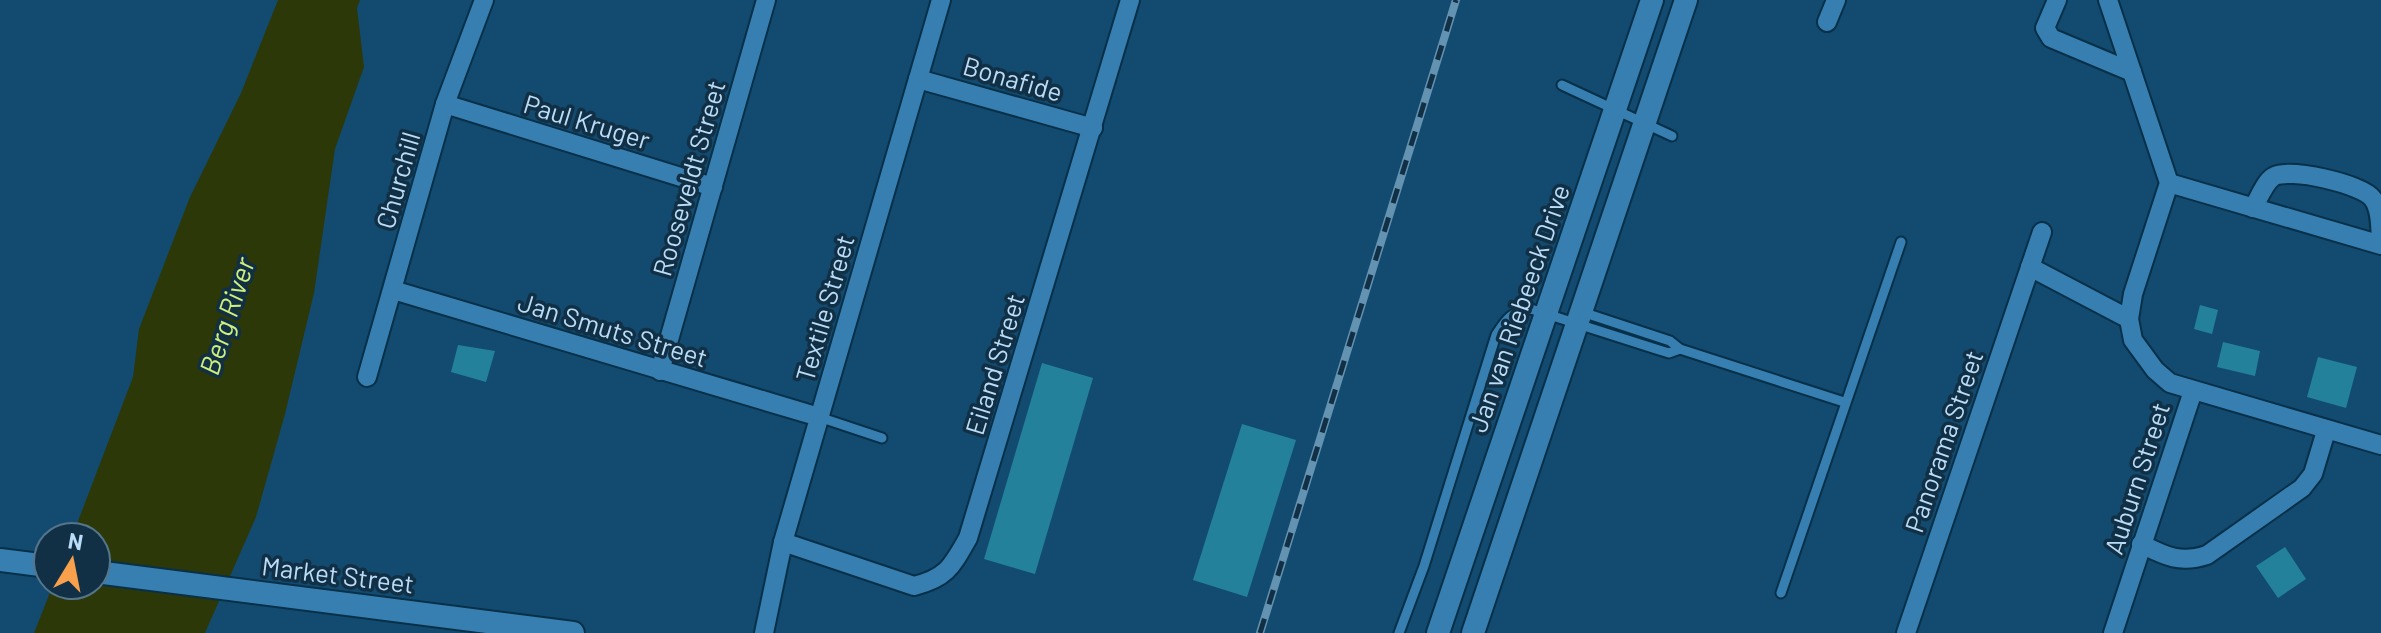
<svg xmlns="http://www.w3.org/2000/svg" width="2381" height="633" viewBox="0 0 2381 633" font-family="Barlow,sans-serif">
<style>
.water{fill:#2d3808}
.building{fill:#24819c}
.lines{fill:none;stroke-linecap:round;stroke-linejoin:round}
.service-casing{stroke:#083049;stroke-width:13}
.minor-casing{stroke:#083049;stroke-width:22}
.secondary-casing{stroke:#083049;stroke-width:26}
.service{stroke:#387fb1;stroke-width:9}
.minor{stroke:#387fb1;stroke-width:18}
.secondary{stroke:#387fb1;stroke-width:22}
.rail-casing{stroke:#6492b1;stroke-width:8}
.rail{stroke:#123045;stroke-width:5;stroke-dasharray:15;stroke-linecap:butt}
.labels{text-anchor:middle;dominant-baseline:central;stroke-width:7;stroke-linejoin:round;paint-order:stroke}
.street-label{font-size:26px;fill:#badcf7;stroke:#123045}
.water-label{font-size:28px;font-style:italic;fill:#d0f07c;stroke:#123045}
</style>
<rect width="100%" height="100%" fill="#124b6f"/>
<!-- water -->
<path class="water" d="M278 0H360L357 8 364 67 335 149 314 293 285 414 256 517 205 633H34L53 585H96V537H72L133 377 139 329 190 197 241 93Z"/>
<!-- building -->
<g class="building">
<path d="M2200 305 2218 310 2212 334 2194 329Z"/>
<path d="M2223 342 2260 351 2255 376 2217 367Z"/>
<path d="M458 345 495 351 486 382 451 372Z"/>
<path d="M2318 357 2357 367 2346 408 2307 397Z"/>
<path d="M1042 363 1093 378 1035 574 984 559Z"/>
<path d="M1242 424 1296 440 1247 597 1193 580Z"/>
<path d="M2285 547 2306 579 2278 598 2256 566Z"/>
</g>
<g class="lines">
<!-- service casing -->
<g class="service-casing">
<g id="service">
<path d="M1562 85 1672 136"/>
<path d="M1582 312 1670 341 1680 349 1844 402"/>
<path d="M819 417 882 438"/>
<path d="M1781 593 1901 242"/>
<path d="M1399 633 1424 566 1496 335C1506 319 1512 311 1531 309L1656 349 1669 353 1680 349"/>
</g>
</g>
<!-- minor casing -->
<g class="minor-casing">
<g id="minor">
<path d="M2057 0 2045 28 2051 38 2132 72"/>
<path d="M2108 0 2169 183 2133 294 2129 319 2133 340 2155 370 2170 383 2381 445"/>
<path d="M1827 22 1836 0"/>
<path d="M918 79 1093 128"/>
<path d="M445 104 713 187"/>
<path d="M2169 183 2381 245"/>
<path d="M2253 208C2259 198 2265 182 2273 177 2288 167 2363 184 2373 199 2381 210 2380 228 2381 241"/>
<path d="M2030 267 2129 319"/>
<path d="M393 290 819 417"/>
<path d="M660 371 766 0"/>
<path d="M367 377 445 104 484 0"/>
<path d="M783 542 914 586C947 578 952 566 968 538L1130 0"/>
<path d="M2141 544C2165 556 2180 564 2207 555L2302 488 2313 474 2326 431"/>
<path d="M764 633 783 542 941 0"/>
<path d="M1906 633 2042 232"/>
<path d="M2113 633 2193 391"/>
</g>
</g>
<!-- secondary casing -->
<g class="secondary-casing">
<g id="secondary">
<path d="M0 560 48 566"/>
<path d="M96 572 573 633"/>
<path d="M1438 633 1652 0"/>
<path d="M1473 633 1686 0"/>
</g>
</g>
<!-- service -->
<use href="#service" class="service"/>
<!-- minor -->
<use href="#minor" class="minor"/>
<!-- secondary -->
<use href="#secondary" class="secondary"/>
<!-- rail casing -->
<g class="rail-casing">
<path id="rail" d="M1260 633 1456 0"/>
</g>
<!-- rail -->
<use href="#rail" class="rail"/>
</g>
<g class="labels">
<!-- street labels -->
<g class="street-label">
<text transform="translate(1013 78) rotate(16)">Bonafide</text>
<text transform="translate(587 121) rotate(17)">Paul Kruger</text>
<text transform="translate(688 178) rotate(-74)">Rooseveldt Street</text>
<text transform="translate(397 180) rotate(-74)">Churchill</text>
<text transform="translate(824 308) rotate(-74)">Textile Street</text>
<text transform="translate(1518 308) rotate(-71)">Jan van Riebeeck Drive</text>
<text transform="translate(613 329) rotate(17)">Jan Smuts Street</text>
<text transform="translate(994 364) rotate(-73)">Eiland Street</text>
<text transform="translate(1943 441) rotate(-71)">Panorama Street</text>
<text transform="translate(2136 478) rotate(-72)">Auburn Street</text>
<text transform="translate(338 574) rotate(7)">Market Street</text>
</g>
<!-- water labels -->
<g class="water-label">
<text transform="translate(226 316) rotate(-72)">Berg River</text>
</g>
</g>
<!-- north arrow -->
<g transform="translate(72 561) rotate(10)"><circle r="38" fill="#123045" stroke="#55758c" stroke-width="2"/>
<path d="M0-6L14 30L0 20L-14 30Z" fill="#f8a04b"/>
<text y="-12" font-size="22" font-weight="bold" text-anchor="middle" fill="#badcf7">N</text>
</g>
</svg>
